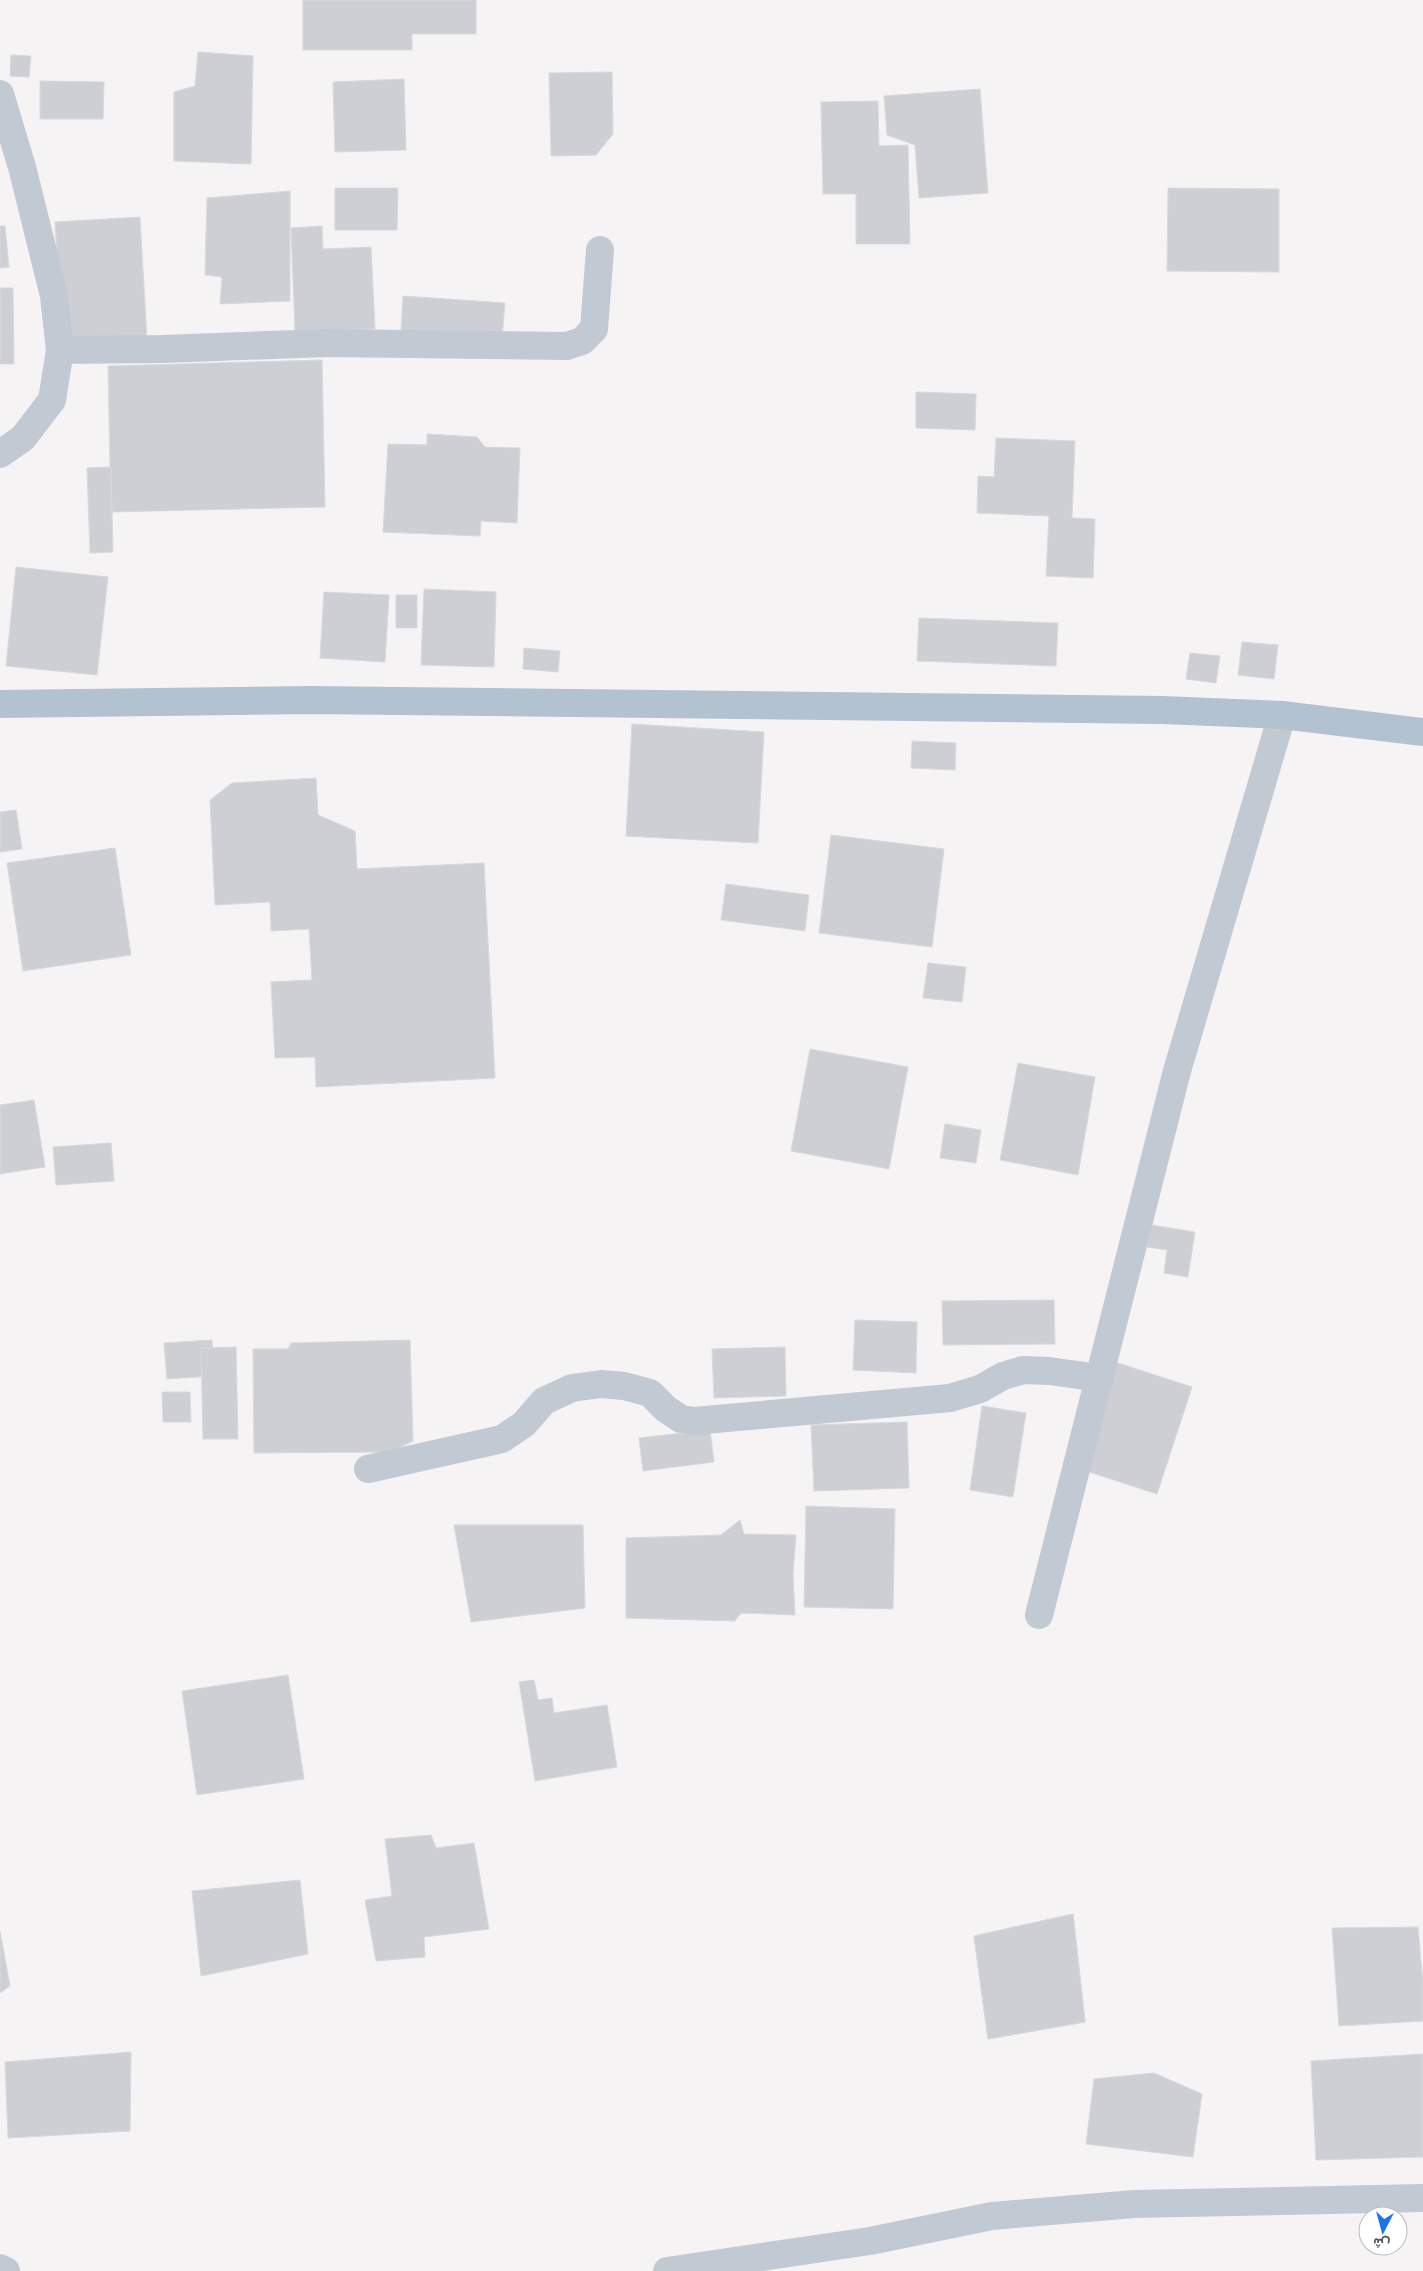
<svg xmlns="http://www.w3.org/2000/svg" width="1423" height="2271" viewBox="0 0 1423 2271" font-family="Raleway,Vazirmatn,sans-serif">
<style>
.building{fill:#cdcfd5;stroke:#d7d9de}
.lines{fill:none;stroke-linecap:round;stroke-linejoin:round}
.street{stroke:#c1cad2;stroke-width:28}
.primary{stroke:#b3c2d1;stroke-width:28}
</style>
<rect width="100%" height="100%" fill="#f5f3f3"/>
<!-- building -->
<g class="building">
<path d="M303 0H476V34H412V50H303Z"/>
<path d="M198 52 253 56 251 164 174 161V92L195 86Z"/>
<path d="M11 55 31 56 29 77 10 76Z"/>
<path d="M612 72 613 134 596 155 551 156 549 73Z"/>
<path d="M404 79 406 150 335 152 333 82Z"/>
<path d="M40 81 104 82 103 119H40Z"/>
<path d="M980 89 988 193 919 198 915 145 887 135 884 96Z"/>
<path d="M878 101 879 146 908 145 910 244H856V194H823L821 102Z"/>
<path d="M335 188H398L397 230H335Z"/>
<path d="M1168 188 1279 189V272L1167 271Z"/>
<path d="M290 191V301L220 304 222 277 205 275 207 198Z"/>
<path d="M140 217 147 340 62 344 55 222Z"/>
<path d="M0 226H5L9 267 0 268Z"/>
<path d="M322 226 323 249 371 247 375 329 295 332 291 228Z"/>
<path d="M0 288H13L14 364H0Z"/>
<path d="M403 296 505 303 502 338 401 330Z"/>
<path d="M322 360 325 507 111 512 108 366Z"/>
<path d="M916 392 976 394 975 430 916 428Z"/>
<path d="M427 434 477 437 485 447 520 448 517 523 481 521 480 536 383 532 388 444 427 445Z"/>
<path d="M996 438 1075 441 1072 518 1095 519 1093 578 1046 576 1049 516 977 513 978 476 994 477Z"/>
<path d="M111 467 113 552 90 553 87 468Z"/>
<path d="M16 567 108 577 97 675 6 666Z"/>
<path d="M424 589 496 592 494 667 421 665Z"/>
<path d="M324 592 389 595 385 662 320 658Z"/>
<rect x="396" y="595" width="21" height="33"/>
<path d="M919 618 1058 623 1056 666 917 661Z"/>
<path d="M1242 642 1278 645 1274 679 1238 675Z"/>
<path d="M524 648 560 651 558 672 523 669Z"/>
<path d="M1190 653 1220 656 1216 683 1186 679Z"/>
<path d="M632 724 764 732 758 843 626 836Z"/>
<path d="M912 741 956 743 955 770 911 768Z"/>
<path d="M316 778 318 815 355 831 357 869 484 863 495 1078 316 1087 315 1057 275 1058 271 982 312 980 309 929 271 931 270 902 215 905 210 800 232 783Z"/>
<path d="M16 810 22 849 0 852V812Z"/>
<path d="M831 835 944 849 932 947 819 933Z"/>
<path d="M115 848 131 955 23 971 7 863Z"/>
<path d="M726 884 809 895 805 931 721 920Z"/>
<path d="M928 963 966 967 962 1002 923 998Z"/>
<path d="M810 1049 908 1067 889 1169 791 1151Z"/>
<path d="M1018 1063 1095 1077 1078 1175 1000 1160Z"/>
<path d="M34 1100 45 1167 0 1174V1105Z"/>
<path d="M945 1124 981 1130 976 1163 940 1158Z"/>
<path d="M111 1143 114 1181 56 1185 53 1147Z"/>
<path d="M1151 1225 1195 1232 1188 1277 1164 1273 1167 1250 1147 1247Z"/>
<path d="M1054 1300 1055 1344 943 1345 942 1301Z"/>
<path d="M855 1320 917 1322 916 1373 853 1370Z"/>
<path d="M212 1340 214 1376 167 1379 164 1343Z"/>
<path d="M410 1340 413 1441 390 1452 254 1453 253 1349H288L291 1343Z"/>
<path d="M236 1347 238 1439H203L201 1348Z"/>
<path d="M785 1347 786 1396 714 1398 712 1349Z"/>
<path d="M1112 1361 1192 1387 1157 1494 1077 1468Z"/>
<path d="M162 1392H190L191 1422H163Z"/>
<path d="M982 1406 1026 1413 1013 1497 970 1490Z"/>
<path d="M907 1422 909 1488 814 1491 811 1425Z"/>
<path d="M710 1430 714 1462 643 1471 639 1438Z"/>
<path d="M806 1506 895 1509 893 1609 804 1607Z"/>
<path d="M740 1520 744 1534 796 1535 793 1574 795 1615 741 1613 735 1621 626 1618V1538L721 1535Z"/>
<path d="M454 1525H583L585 1608 471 1622Z"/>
<path d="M288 1675 304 1779 197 1795 182 1691Z"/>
<path d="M534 1680 538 1700 552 1698 554 1713 607 1705 617 1767 535 1781 519 1682Z"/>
<path d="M431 1835 436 1848 474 1843 489 1929 424 1937 425 1957 376 1961 365 1900 392 1896 385 1839Z"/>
<path d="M300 1880 308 1954 201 1976 192 1891Z"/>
<path d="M1073 1914 1085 2022 988 2039 974 1936Z"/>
<path d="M1073 1914 1085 2022 988 2039 974 1936Z"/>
<path d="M1418 1927 1423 1984V2021L1339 2026 1332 1928Z"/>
<path d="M0 1931 10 1986 0 1993Z"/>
<path d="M131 2052 130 2131 8 2138 5 2062Z"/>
<path d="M1423 2054V2157L1316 2160 1311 2061Z"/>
<path d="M1154 2073 1202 2094 1193 2157 1086 2144 1094 2079Z"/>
</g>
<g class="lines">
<!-- street -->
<g class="street">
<path d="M0 94 22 167 54 296 60 350 52 400 23 438 0 454"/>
<path d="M60 350 163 349 325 343 567 346 582 341 594 329 600 250"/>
<path d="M368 1469 502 1439 524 1424 544 1401 572 1388 601 1384 624 1386 650 1393 666 1409 681 1419 694 1421 950 1398 980 1389 1003 1376 1023 1370 1049 1371 1100 1378"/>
<path d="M1039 1615 1177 1071 1282 715"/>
<path d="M0 2268 6 2271"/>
<path d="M667 2271 870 2241 992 2216 1134 2204 1423 2198"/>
</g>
<!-- primary -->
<path class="primary" d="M0 704 310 700 1162 710 1282 715 1423 732"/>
</g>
<!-- north arrow -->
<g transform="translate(1383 2231) rotate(186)"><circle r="24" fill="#ffffff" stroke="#b7bbc0"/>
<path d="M0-4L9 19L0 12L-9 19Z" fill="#1a73e8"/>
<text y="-8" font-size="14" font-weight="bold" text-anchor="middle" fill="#4a5661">ش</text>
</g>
</svg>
